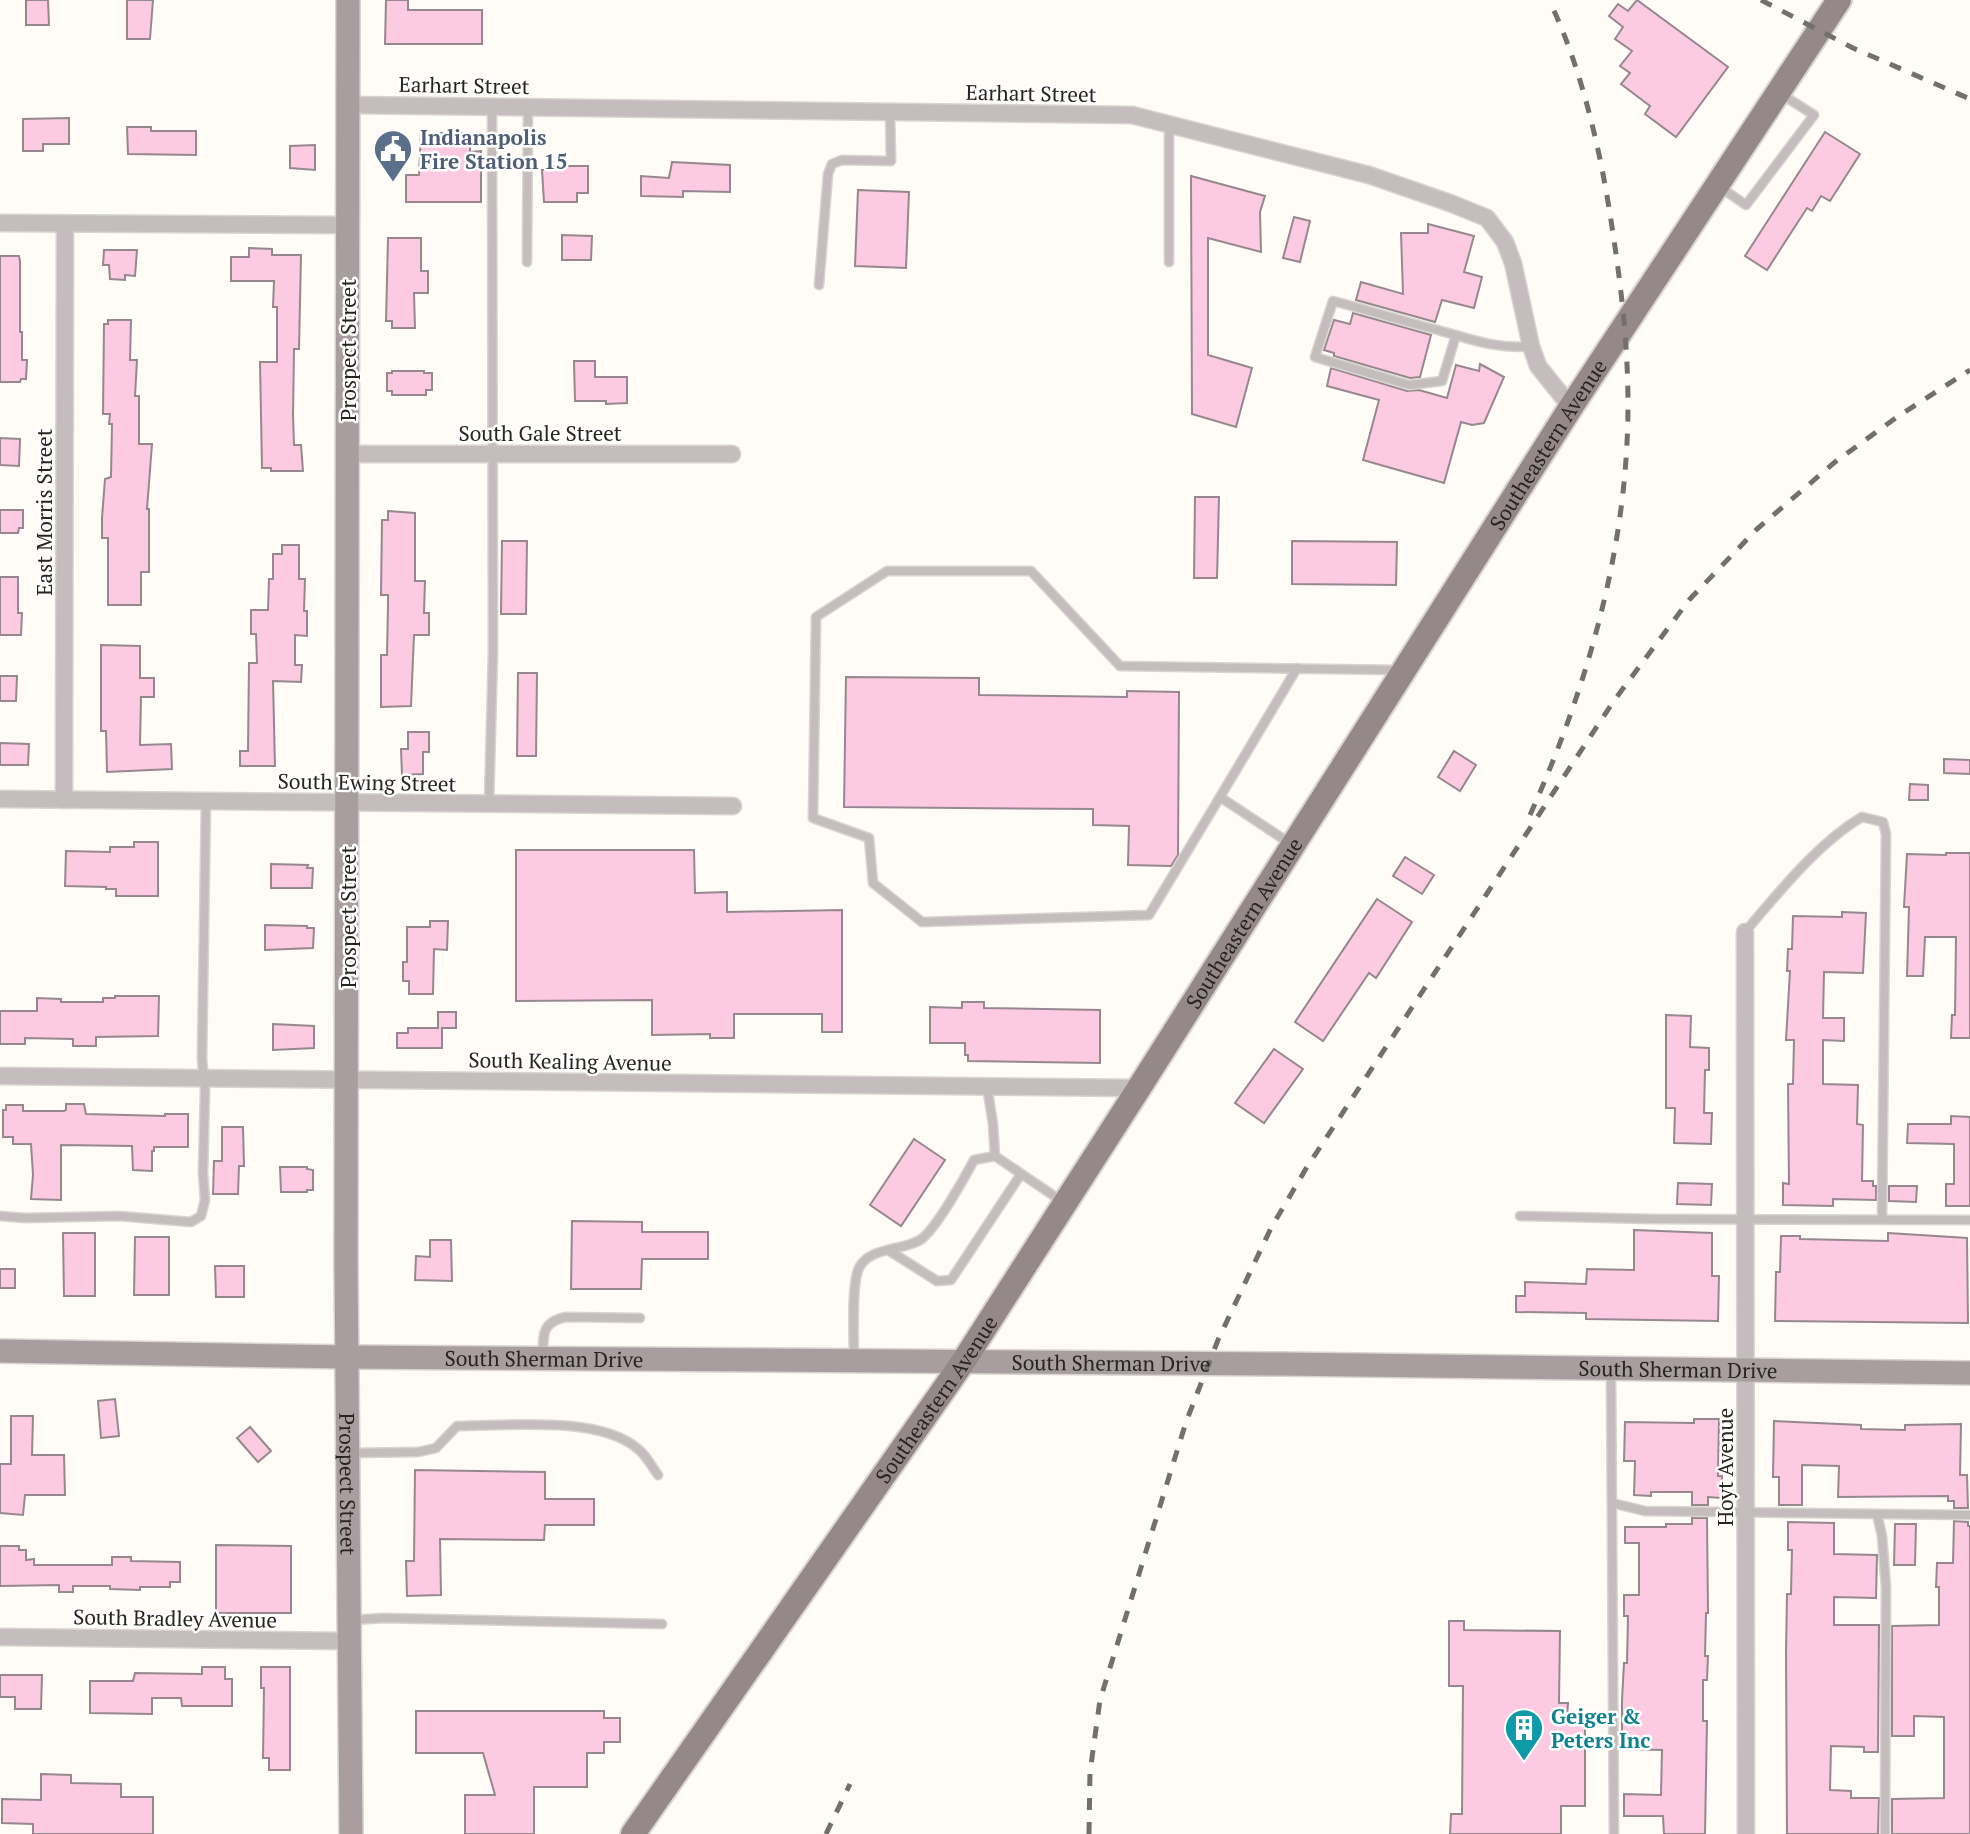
<svg xmlns="http://www.w3.org/2000/svg" width="1970" height="1834" viewBox="0 0 1970 1834" font-family="'PT Serif',serif">
<style>
.building{fill:#fccae1;stroke:#96888e;stroke-width:2}
.lines{fill:none;stroke-linecap:round;stroke-linejoin:round}
.lane-casing{stroke:#d8d4cf;stroke-width:11}
.street-casing{stroke:#d8d4cf;stroke-width:19}
.secondary-casing{stroke:#d8d4cf;stroke-width:26}
.primary-casing{stroke:#d8d4cf;stroke-width:28}
.lane{stroke:#c4bcbd;stroke-width:8}
.street{stroke:#c4bcbd;stroke-width:16}
.secondary{stroke:#a99e9f;stroke-width:23}
.primary{stroke:#958889;stroke-width:24}
.rail{stroke:#73706b;stroke-width:5;stroke-dasharray:12 12;stroke-linecap:butt}
.labels{text-anchor:middle;dominant-baseline:central;stroke-width:5;stroke-linejoin:round;paint-order:stroke}
.street-label{font-size:21px;fill:#282520;stroke:#fff}
.service-label{font-size:21px;font-weight:bold;fill:#4e5e75;stroke:#fff;text-anchor:start}
.culture-label{font-size:21px;font-weight:bold;fill:#0d838f;stroke:#fff;text-anchor:start}
</style>
<rect width="100%" height="100%" fill="#fffbf6"/>
<!-- building -->
<g class="building">
<path d="M26 0H48L49 25H26Z"/>
<path d="M127 0H153L150 39H127Z"/>
<path d="M386 0H408V10H482V44H385Z"/>
<path d="M1637 0 1728 67 1676 137 1645 114 1650 106 1621 84 1630 73 1620 66 1632 51 1615 39 1623 27 1609 16 1618 4 1628 11Z"/>
<path d="M69 118V144H43V151H23V119Z"/>
<path d="M127 127H151V131H196V155L128 154Z"/>
<path d="M1825 132 1860 154 1830 201 1821 196 1812 211 1807 208 1767 270 1745 256Z"/>
<path d="M421 133H470V152L481 151V202H406V175H419Z"/>
<path d="M315 145V170L290 168V146Z"/>
<path d="M672 162 730 165V192L683 191V197L641 196V176L669 178Z"/>
<path d="M552 166H588V193H577V202H544L542 170H552Z"/>
<path d="M1191 176 1265 196 1260 212 1261 252 1208 238V355L1252 368 1236 427 1192 414Z"/>
<path d="M858 190 909 192 906 268 855 266Z"/>
<path d="M1294 217 1310 221 1300 262 1283 258Z"/>
<path d="M1428 224 1474 236 1464 272 1482 277 1474 308 1442 300 1435 322 1356 300 1361 282 1403 294 1401 233H1428Z"/>
<path d="M562 235 592 236 591 260H562Z"/>
<path d="M388 238H421V271H428V293H414L415 328H392V321H386Z"/>
<path d="M249 248 272 249V255H301L299 349H294L293 415 294 445H301L303 471H271V468H262L260 362H277V307H273L274 281H231V257H249Z"/>
<path d="M104 250H137L135 276 125 275V280L110 279 109 265H103Z"/>
<path d="M0 256H19L20 261V332H22V360H27L26 379H21L20 382H0Z"/>
<path d="M1353 313 1431 335 1420 377 1410 378 1334 356V353L1324 350 1334 320 1350 324Z"/>
<path d="M108 320H131L130 360H137L135 396H139V444H152L147 509H149V572H141V605H108V538H102V518L105 479 111 477 112 424H109L110 414H103L104 324H108Z"/>
<path d="M574 361H595V377H627V403L606 404V401H575Z"/>
<path d="M1480 364 1504 377 1484 423 1472 425 1461 422 1444 483 1363 460 1379 400 1327 386 1331 368 1407 391 1419 390 1447 398 1456 365 1479 371Z"/>
<path d="M392 371H424V373H432V390H426V395H392V391H387V373H392Z"/>
<path d="M0 438 20 439 19 466 0 465Z"/>
<path d="M1195 497H1219L1217 578H1194Z"/>
<path d="M0 510H23V528H19L18 533H0Z"/>
<path d="M388 511 415 513V581H425L424 613H429V635H414L411 706 381 707V655H387L388 605V595H381L382 520H388Z"/>
<path d="M502 541H527L526 614H501Z"/>
<path d="M1292 541 1397 542 1396 585 1292 584Z"/>
<path d="M282 545H299V579H305L304 611H307V636L295 635V665H302L301 682 273 681 275 766H240V751H248L249 663H257L256 634H251V610H268L269 579H273V554H282Z"/>
<path d="M0 577H18V613H22L21 635H0Z"/>
<path d="M101 645 140 646V678H154V697H141L140 745 171 744 172 769 107 772 106 731H101Z"/>
<path d="M518 673H537L536 756H517Z"/>
<path d="M0 676H17L16 701H0Z"/>
<path d="M846 677 979 678V695L1127 697V691L1179 692 1178 855 1171 866 1128 865 1129 826 1093 825V809L844 807Z"/>
<path d="M408 732H429V752H423V774L402 775 401 749H408Z"/>
<path d="M0 743 29 744 28 765H0Z"/>
<path d="M1454 751 1476 765 1460 791 1438 777Z"/>
<path d="M1944 759 1970 760V774L1944 773Z"/>
<path d="M1910 784 1928 785V800H1909Z"/>
<path d="M134 842H158V896H116V889H106V887L65 886 66 851 110 852V847H134Z"/>
<path d="M516 850H694L695 893 727 892V912L842 910V1032H822V1014H734V1038H710V1034L652 1035V1000L516 1001Z"/>
<path d="M1946 853H1970V1038H1951L1952 1015H1955L1956 937H1925L1923 976H1907L1909 907H1904L1907 854 1946 855Z"/>
<path d="M1405 857 1434 875 1422 894 1393 876Z"/>
<path d="M271 864 308 865 307 868H313L312 888H271Z"/>
<path d="M1377 899 1412 922 1376 978 1369 973 1323 1041 1295 1022Z"/>
<path d="M1842 912 1866 913 1863 973 1824 972 1823 1018H1844V1041L1823 1040V1084L1858 1085 1857 1124 1863 1125 1862 1181H1873V1186H1876V1200L1833 1199V1206L1783 1205V1183L1789 1184 1788 1084H1793L1794 1040H1786L1790 971H1787L1788 949H1792L1793 916 1842 917Z"/>
<path d="M430 921H448L447 950 434 949 433 994H409V981H403V962H407V927H430Z"/>
<path d="M265 925 307 926V928H314L313 948 265 950Z"/>
<path d="M115 996H159L158 1036 96 1037V1046H73V1039L25 1038V1044H0V1011H37V998L61 999V1002H103V998H115Z"/>
<path d="M962 1002H984V1008L1100 1010V1063L968 1061V1055H965V1043H930V1007L962 1008Z"/>
<path d="M438 1012H456V1028H442V1048H397V1033H408V1028H438Z"/>
<path d="M1666 1015 1691 1016 1690 1047 1709 1048V1070H1705L1704 1113H1712L1711 1144 1674 1143 1675 1108H1666Z"/>
<path d="M273 1024 314 1026V1048L273 1050Z"/>
<path d="M1274 1049 1303 1069 1264 1123 1235 1103Z"/>
<path d="M66 1104H84L86 1114 165 1116V1114H188V1147H154V1151H152V1171L133 1170 132 1146 61 1145V1200L31 1199 33 1175 31 1144H13V1137H3V1110H6V1105H23V1111H64L66 1110Z"/>
<path d="M1951 1116 1970 1117V1206H1946V1184H1954V1144L1907 1143 1908 1124H1951Z"/>
<path d="M222 1127H243L244 1166H239L238 1194H213L214 1161H222Z"/>
<path d="M914 1139 945 1160 901 1226 870 1205Z"/>
<path d="M280 1167H307V1169L313 1170V1190H307V1192H281Z"/>
<path d="M1678 1183 1712 1184 1711 1205 1677 1204Z"/>
<path d="M1889 1186H1917L1916 1202 1889 1201Z"/>
<path d="M572 1221 642 1222V1232H708V1259H642L641 1289H571Z"/>
<path d="M1634 1230 1712 1233V1276H1719L1718 1321 1586 1319V1313L1516 1312V1296H1525V1282L1586 1284 1587 1269 1634 1270Z"/>
<path d="M63 1233H95V1296H64Z"/>
<path d="M1888 1233 1967 1238 1968 1323 1775 1321 1776 1272H1780L1781 1236H1800V1239L1888 1241Z"/>
<path d="M135 1237H169V1295H134Z"/>
<path d="M430 1240H451L452 1281 415 1280 416 1256 430 1257Z"/>
<path d="M215 1266H244V1297H216Z"/>
<rect x="0" y="1269" width="15" height="19"/>
<path d="M115 1399 119 1436 101 1438 98 1401Z"/>
<path d="M11 1416H33L32 1455H64L65 1495H25L23 1515 0 1513V1464H11Z"/>
<path d="M1694 1419H1719L1718 1476H1722L1721 1498 1708 1497V1505H1692V1492H1651V1496L1634 1495 1635 1461H1624L1625 1422 1694 1423Z"/>
<path d="M1774 1421 1861 1425V1429L1905 1430V1425L1961 1424 1960 1475H1967L1968 1508H1954V1501H1948V1496L1838 1497 1839 1466 1802 1465V1505H1779V1477H1773Z"/>
<path d="M250 1427 271 1451 258 1462 237 1438Z"/>
<path d="M415 1470 545 1472V1499H594V1525H545L544 1540 440 1539 441 1595 407 1596 406 1561H414Z"/>
<path d="M1692 1518H1707L1708 1613H1706L1705 1656H1708L1707 1680H1703V1721H1707L1705 1834H1664L1663 1816H1624V1794L1661 1795 1662 1750 1622 1749V1700L1624 1663H1627L1628 1616H1624V1595H1639V1543H1625V1527H1666V1524H1692Z"/>
<path d="M1954 1521 1968 1522V1526H1970V1834H1892V1799L1944 1798V1717L1914 1716V1736H1892V1626L1939 1625V1587H1936L1937 1563H1953Z"/>
<path d="M1788 1522 1834 1523V1554L1877 1555 1876 1598 1834 1597V1625H1879L1878 1752H1864V1747L1831 1746 1830 1790 1851 1791V1798H1879L1878 1834H1787L1786 1653 1787 1594H1791L1792 1550H1788Z"/>
<path d="M1895 1524H1916L1915 1565H1894Z"/>
<path d="M216 1545 291 1546V1613H216Z"/>
<path d="M0 1546H19V1550H26V1560L34 1559V1565H112V1557H131V1561L180 1562V1582H170V1587H140V1590L110 1589V1586H73V1592H59V1585L0 1586Z"/>
<path d="M1449 1621H1464V1630L1560 1631 1559 1703H1568L1567 1717H1585V1806H1561V1834H1450L1451 1814H1462L1463 1686H1449Z"/>
<path d="M202 1667H225V1679H232V1706H182L181 1698H152V1714L90 1713V1681H133L135 1673 202 1674Z"/>
<path d="M261 1667H290V1770H269V1758H263L264 1688H261Z"/>
<path d="M0 1675H42L41 1709H15V1697H0Z"/>
<path d="M416 1711H604V1718H620V1742H604V1753H587V1787H534V1834H465V1795H495L483 1753H416Z"/>
<path d="M41 1774 71 1775V1783L121 1784V1797H153V1834H33V1824L2 1823V1799L41 1800Z"/>
</g>
<g class="lines">
<!-- lane casing -->
<g class="lane-casing">
<g id="lane">
<path d="M1169 124V262"/>
<path d="M1720 187 1746 205 1814 115 1781 94"/>
<path d="M527 262 528 107"/>
<path d="M819 285 828 174 832 164 842 160 891 161 890 112"/>
<path d="M1456 335 1442 381 1409 385 1315 357 1333 301C1367 310 1400 320 1434 329 1468 338 1496 350 1531 346"/>
<path d="M1220 797 1297 668"/>
<path d="M489 803 493 652 492 106"/>
<path d="M1291 844 1220 797 1149 915 922 922 873 883 869 838 813 818 816 617 887 571H1031L1120 666 1398 670"/>
<path d="M1745 932C1777 894 1819 842 1862 817L1883 822 1886 834 1882 1219"/>
<path d="M987 1086 993 1124 995 1156"/>
<path d="M0 1216 25 1218 119 1216 191 1222 201 1216 205 1200 203 1173 205 1091 202 1059 206 801"/>
<path d="M1520 1216 1653 1219 1970 1220"/>
<path d="M888 1250 937 1281 951 1280 1021 1174"/>
<path d="M543 1356C543 1334 542 1322 566 1317L640 1318"/>
<path d="M854 1359C854 1339 851 1284 859 1268 869 1247 902 1251 920 1240 935 1231 965 1177 974 1160L995 1156 1063 1202"/>
<path d="M1611 1372 1614 1834"/>
<path d="M351 1453 418 1452 436 1448 457 1426C507 1426 599 1415 638 1449 646 1455 652 1467 658 1475"/>
<path d="M1612 1503 1645 1511 1970 1515"/>
<path d="M1877 1514 1882 1536 1886 1587 1885 1834"/>
<path d="M351 1620 384 1618 662 1624"/>
</g>
</g>
<!-- street casing -->
<g class="street-casing">
<g id="street">
<path d="M349 105 1132 115 1369 175 1450 203 1487 218 1505 242 1513 263 1531 346 1538 366 1571 407"/>
<path d="M0 223 348 225"/>
<path d="M347 454H732"/>
<path d="M0 799 733 806"/>
<path d="M64 800 65 224"/>
<path d="M1745 932 1746 1834"/>
<path d="M0 1076 1139 1088"/>
<path d="M0 1637 349 1641"/>
</g>
</g>
<!-- secondary casing -->
<g class="secondary-casing">
<g id="secondary">
<path id="s1" d="M348 0 346 1263 351 1834"/>
<path id="s2" d="M0 1351 347 1357 1282 1364 1970 1373"/>
</g>
</g>
<!-- primary casing -->
<g class="primary-casing">
<g id="primary">
<path id="s3" d="M633 1834 963 1362 1139 1088 1571 407 1839 0"/>
</g>
</g>
<!-- lane -->
<use href="#lane" class="lane"/>
<!-- street -->
<use href="#street" class="street"/>
<!-- secondary -->
<use href="#secondary" class="secondary"/>
<!-- primary -->
<use href="#primary" class="primary"/>
<!-- rail -->
<g class="rail">
<path d="M1761 0 1853 48 1970 99"/>
<path d="M1530 815C1588 686 1628 546 1628 404 1628 340 1620 277 1610 214 1599 144 1580 64 1549 0"/>
<path d="M826 1834 850 1784"/>
<path d="M1089 1834 1090 1772 1100 1700 1186 1422 1218 1340 1271 1228 1307 1167 1613 702 1689 600 1757 529 1835 462 1897 417 1970 370"/>
</g>
</g>
<!-- icons -->
<defs>
<g id="civic-pin" transform="scale(2.0125)"><path d="M0 17L-7.5 6A9.5 9.5 0 1 1 7.5 6Z" fill="#5c6f8a" stroke="#fff"/><path d="M-.6-6.5H3V-4.5H.6V-3L4-1V1h2V6H-6V1h2V-1L-.6-3ZM-1.2 2.5V6h2.4V2.5Z" fill="#fff"/></g>
<g id="building-pin" transform="scale(2.0125)"><path d="M0 17L-7.5 6A9.5 9.5 0 1 1 7.5 6Z" fill="#0f9aa8" stroke="#fff"/><path d="M-4-6H4V6H1V3H-1V6H-4ZM-2.5-4.3h1.7v1.8h-1.7ZM.8-4.3h1.7v1.8H.8ZM-2.5-1h1.7V.8h-1.7ZM.8-1h1.7V.8H.8Z" fill="#fff"/></g>
</defs>
<g fill-rule="evenodd">
<use href="#civic-pin" x="393" y="149"/>
<use href="#building-pin" x="1524" y="1728"/>
</g>
<g class="labels">
<!-- street labels -->
<g class="street-label">
<text transform="translate(464 85) rotate(1)">Earhart Street</text>
<text transform="translate(1031 93) rotate(1)">Earhart Street</text>
<text transform="translate(348 350) rotate(-90)">Prospect Street</text>
<text x="540" y="433">South Gale Street</text>
<text stroke="none"><textPath href="#s3" startOffset="1664">Southeastern Avenue</textPath></text>
<text transform="translate(44 512) rotate(-90)">East Morris Street</text>
<text transform="translate(367 782) rotate(1)">South Ewing Street</text>
<text transform="translate(348 917) rotate(-90)">Prospect Street</text>
<text stroke="none"><textPath href="#s3" startOffset="1097">Southeastern Avenue</textPath></text>
<text transform="translate(570 1061) rotate(1)">South Kealing Avenue</text>
<text stroke="none"><textPath href="#s2" startOffset="544">South Sherman Drive</textPath></text>
<text stroke="none"><textPath href="#s2" startOffset="1111">South Sherman Drive</textPath></text>
<text stroke="none"><textPath href="#s2" startOffset="1678">South Sherman Drive</textPath></text>
<text stroke="none"><textPath href="#s3" startOffset="530">Southeastern Avenue</textPath></text>
<text transform="translate(1725 1467) rotate(-90)">Hoyt Avenue</text>
<text stroke="none"><textPath href="#s1" startOffset="1484">Prospect Street</textPath></text>
<text transform="translate(175 1618) rotate(1)">South Bradley Avenue</text>
</g>
<!-- service labels -->
<g class="service-label">
<text x="420" y="137">Indianapolis<tspan x="420" dy="24">Fire Station 15</tspan></text>
</g>
<!-- culture labels -->
<g class="culture-label">
<text x="1551" y="1716">Geiger &amp;<tspan x="1551" dy="24">Peters Inc</tspan></text>
</g>
</g>
</svg>
